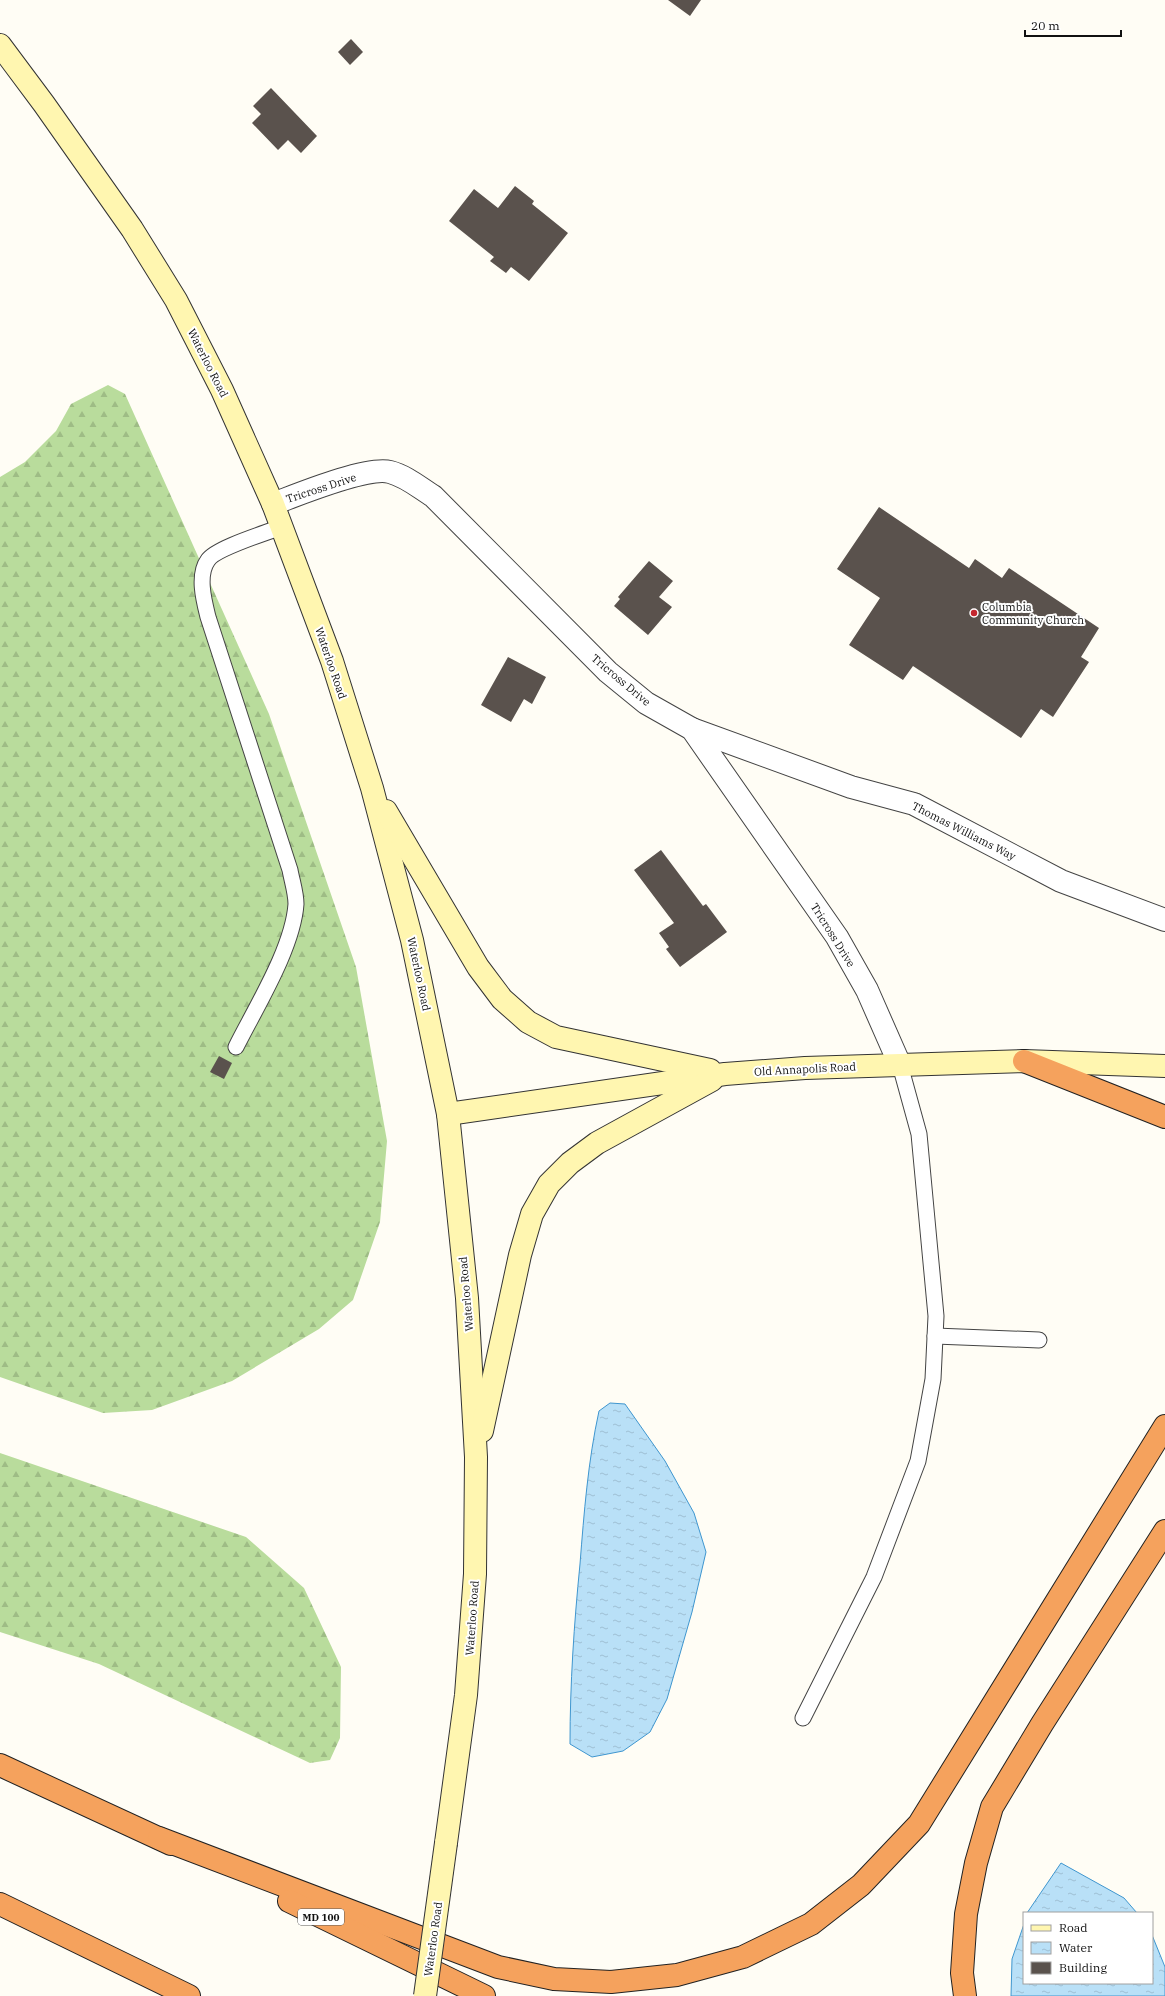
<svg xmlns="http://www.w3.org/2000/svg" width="1165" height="1996" viewBox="0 0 1165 1996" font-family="'IBM Plex Serif',serif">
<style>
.forest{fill:url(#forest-firs)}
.water{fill:url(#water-ripples);stroke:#3f96cf}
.building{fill:#5a524d}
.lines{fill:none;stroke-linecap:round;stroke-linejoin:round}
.lane-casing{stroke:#444;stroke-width:17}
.street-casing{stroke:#444;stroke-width:24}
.secondary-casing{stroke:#333;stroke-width:24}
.highway-casing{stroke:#222;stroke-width:24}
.lane{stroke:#fff;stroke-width:15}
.street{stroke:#fff;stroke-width:22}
.secondary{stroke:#fff6b0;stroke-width:22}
.highway{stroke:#f5a25d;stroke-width:22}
.secondary-bridge-casing{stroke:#333;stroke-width:24;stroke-linecap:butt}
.secondary-bridge{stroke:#fff6b0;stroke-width:22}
.poi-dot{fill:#c4262e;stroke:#fff;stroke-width:1.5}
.labels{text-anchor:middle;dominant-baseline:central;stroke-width:4;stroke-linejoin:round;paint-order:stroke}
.shield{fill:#fff;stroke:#585858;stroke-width:1}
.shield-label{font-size:10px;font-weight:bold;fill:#111}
.street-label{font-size:11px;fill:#111;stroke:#fff}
.poi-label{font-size:11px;fill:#111;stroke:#fff;text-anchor:start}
</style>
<defs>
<pattern id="forest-firs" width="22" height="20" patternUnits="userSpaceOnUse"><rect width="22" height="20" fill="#b9dc9c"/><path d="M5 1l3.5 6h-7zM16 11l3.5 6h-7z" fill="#9ebc85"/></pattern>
<pattern id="water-ripples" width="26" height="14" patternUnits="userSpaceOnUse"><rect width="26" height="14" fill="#b9e0f7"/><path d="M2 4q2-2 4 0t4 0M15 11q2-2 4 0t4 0" fill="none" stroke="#9ebfd3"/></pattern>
</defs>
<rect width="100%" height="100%" fill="#fffdf5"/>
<!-- forest -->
<g class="forest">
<path d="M108 385 125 394 269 714 356 967 387 1141 380 1222 353 1300 319 1329 232 1381 152 1410 103 1413 0 1377V477L25 462 56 431 71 404Z"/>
<path d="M0 1453 246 1537 304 1588 341 1667 340 1738 330 1760 310 1763 99 1664 0 1632Z"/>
</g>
<!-- water -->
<g class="water">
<path d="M610 1403 625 1404 665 1461 694 1513 706 1552 692 1612 667 1699 650 1732 623 1751 592 1757 570 1744C570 1684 574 1624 580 1564 584 1513 588 1461 599 1411Z"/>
<path d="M1061 1863 1124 1898 1137 1913H1027Z"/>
<path d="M1024 1924V1983H1152V1935L1165 1967V1996H1011L1012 1959Z"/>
</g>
<!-- building -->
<g class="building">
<path d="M668 0H701L690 16Z"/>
<path d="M351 39 363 52 350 65 338 52Z"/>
<path d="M271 88 317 136 301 153 288 140 278 150 252 123 261 114 253 106Z"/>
<path d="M515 186 534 201 532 204 568 233 529 281 511 267 506 273 490 261 494 257 449 221 474 189 498 208Z"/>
<path d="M879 507 969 568 975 559 1002 578 1009 568 1099 628 1081 657 1089 662 1053 717 1041 709 1021 738 913 666 903 680 849 645 880 598 837 569Z"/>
<path d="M649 561 673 581 659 597 672 607 648 635 614 606 620 599 618 597Z"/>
<path d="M508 657 546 677 532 704 524 699 511 722 481 705Z"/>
<path d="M661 850 703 906 706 904 727 932 680 967 666 949 669 947 659 933 674 923 634 870Z"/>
<path d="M219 1056 232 1063 224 1079 210 1072Z"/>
</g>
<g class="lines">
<!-- lane casing -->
<g class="lane-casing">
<g id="lane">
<path d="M236 1047C256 1007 293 948 296 904 296 893 292 881 290 870L208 617C204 601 197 575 208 560 216 548 266 533 281 527"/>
<path d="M935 1336 1039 1340"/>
<path d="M803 1718 874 1577 918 1461 933 1379 936 1316 919 1134 900 1065"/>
</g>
</g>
<!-- street casing -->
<g class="street-casing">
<g id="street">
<path d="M273 504C297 495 367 466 390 472 406 476 420 488 433 496L608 672 646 703 692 729 837 937 867 990 900 1065"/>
<path d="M692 729 851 787 914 804 1061 881 1165 920"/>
</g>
</g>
<!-- secondary casing -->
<g class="secondary-casing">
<g id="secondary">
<path d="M0 45 44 104 132 229 176 300 222 390 273 504 332 661 372 788 412 940 448 1114 467 1298 476 1457 475 1574 466 1695 446 1843"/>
<path d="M386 811 478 967 502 999 528 1022 556 1037 710 1070"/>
<path d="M448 1114 725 1074 805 1068 1024 1061 1165 1066"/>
<path d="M482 1431 520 1255 532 1214 549 1184 570 1163 597 1143 712 1080"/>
</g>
</g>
<!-- highway casing -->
<g class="highway-casing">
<g id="highway">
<path d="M1024 1061 1165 1117"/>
<path d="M0 1765 171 1844"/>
<path d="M159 1838 498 1967 554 1979 611 1982 677 1975 743 1957 811 1924 861 1885 919 1824 1165 1426"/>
<path d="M289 1901 484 1996"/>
<path d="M0 1904 189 1996"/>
<path d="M965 1996 962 1973 966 1914 976 1863 992 1807 1042 1724 1165 1531"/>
</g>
</g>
<!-- lane -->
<use href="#lane" class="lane"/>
<!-- street -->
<use href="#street" class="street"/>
<!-- secondary -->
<use href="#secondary" class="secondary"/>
<!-- highway -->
<use href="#highway" class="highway"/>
<!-- secondary-bridge casing -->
<g class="secondary-bridge-casing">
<path id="secondary-bridge" d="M425 1996 446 1843"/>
</g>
<!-- secondary-bridge -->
<use href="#secondary-bridge" class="secondary-bridge"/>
</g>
<!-- markers -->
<circle class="poi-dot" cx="974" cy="613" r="4"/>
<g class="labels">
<!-- shield labels -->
<rect class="shield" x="298" y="1909" width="46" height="16" rx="3"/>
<g class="shield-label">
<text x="321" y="1917">MD 100</text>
</g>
<!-- street labels -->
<g class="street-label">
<text transform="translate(208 363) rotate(63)">Waterloo Road</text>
<text transform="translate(321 488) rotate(-18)">Tricross Drive</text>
<text transform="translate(331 663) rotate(71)">Waterloo Road</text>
<text transform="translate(621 680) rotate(40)">Tricross Drive</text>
<text transform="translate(964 831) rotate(27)">Thomas Williams Way</text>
<text transform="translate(833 935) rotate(58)">Tricross Drive</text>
<text transform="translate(419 974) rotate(78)">Waterloo Road</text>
<text transform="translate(805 1069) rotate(-3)">Old Annapolis Road</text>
<text transform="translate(466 1294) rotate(-95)">Waterloo Road</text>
<text transform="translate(472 1618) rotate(-86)">Waterloo Road</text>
<text transform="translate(433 1939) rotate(-82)">Waterloo Road</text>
</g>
<!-- poi labels -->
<g class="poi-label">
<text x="982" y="607">Columbia<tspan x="982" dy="13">Community Church</tspan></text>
</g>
</g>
<!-- legend -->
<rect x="1023" y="1912" width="130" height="72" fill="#ffffff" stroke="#a0a0a0"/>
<rect x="1031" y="1925" width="20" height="6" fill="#fff6b0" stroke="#a0a0a0"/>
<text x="1059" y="1932" font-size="12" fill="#111111">Road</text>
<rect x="1031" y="1942" width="20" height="12" fill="url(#water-ripples)" stroke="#a0a0a0"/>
<text x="1059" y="1952" font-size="12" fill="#111111">Water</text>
<rect x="1031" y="1962" width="20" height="12" fill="#5a524d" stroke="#a0a0a0"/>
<text x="1059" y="1972" font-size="12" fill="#111111">Building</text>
<!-- scale -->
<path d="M1025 30v6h96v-6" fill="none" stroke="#111111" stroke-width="2"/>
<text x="1031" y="30" font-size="12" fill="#111111" stroke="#ffffff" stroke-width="3" paint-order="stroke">20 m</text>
</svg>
